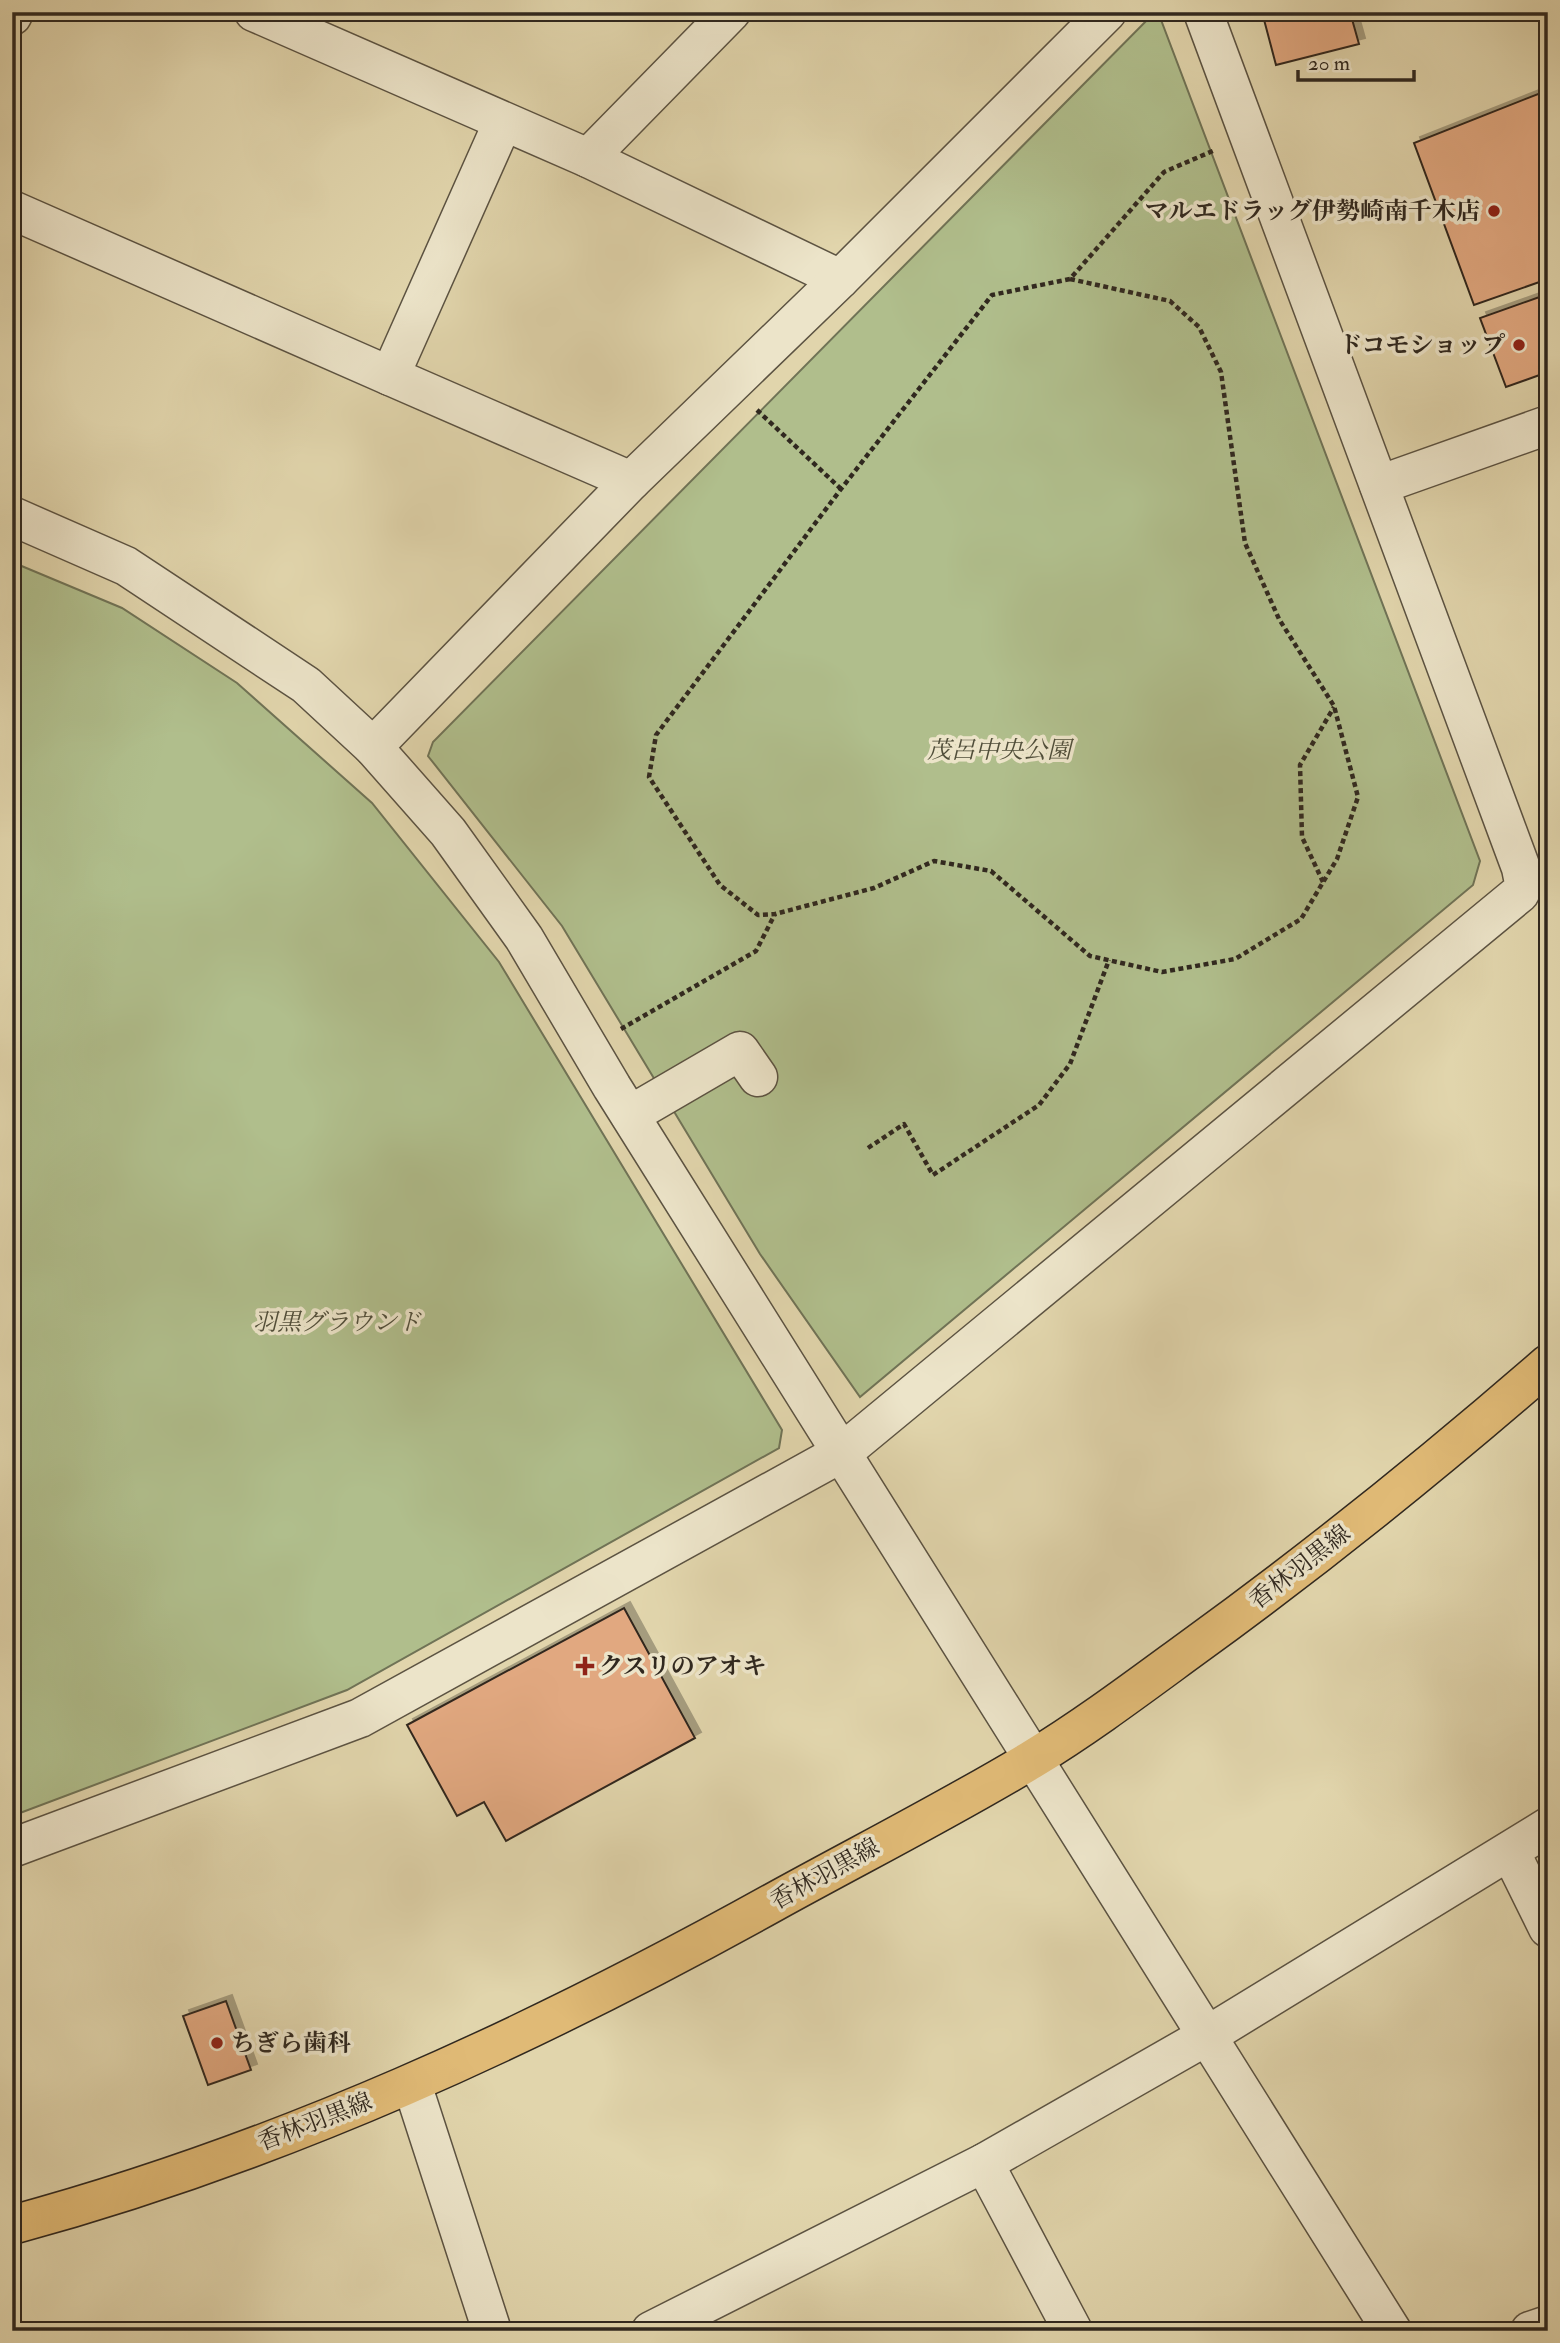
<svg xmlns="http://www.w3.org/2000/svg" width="1560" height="2343" viewBox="0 0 1560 2343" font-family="'IM FELL Double Pica','Noto Serif JP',serif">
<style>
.green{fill:#b0be8c;stroke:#707356;stroke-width:2}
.building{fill:#e1a880;stroke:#30281f;stroke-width:2;filter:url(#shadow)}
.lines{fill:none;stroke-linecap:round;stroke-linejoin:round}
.minor-casing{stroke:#5c5342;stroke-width:41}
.major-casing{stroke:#30281f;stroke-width:41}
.path{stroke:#30281f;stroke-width:4.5;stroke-dasharray:5 3.5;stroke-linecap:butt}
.minor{stroke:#ece4c9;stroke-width:38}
.major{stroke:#e0ba76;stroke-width:38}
.poi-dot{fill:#8f2418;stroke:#ece4c9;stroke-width:2.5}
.labels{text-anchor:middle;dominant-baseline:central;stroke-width:7;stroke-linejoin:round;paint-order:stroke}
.poi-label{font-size:24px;font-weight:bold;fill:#30281f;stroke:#ece4c9;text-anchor:end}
.park-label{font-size:24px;font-style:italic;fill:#504e3a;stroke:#ece4c9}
.street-label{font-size:24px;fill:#30281f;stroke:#ece4c9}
</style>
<defs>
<filter id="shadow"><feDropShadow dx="6" dy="-6" stdDeviation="0" flood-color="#0004"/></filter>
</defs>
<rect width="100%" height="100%" fill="#e1d5ac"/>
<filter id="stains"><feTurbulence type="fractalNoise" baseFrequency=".00286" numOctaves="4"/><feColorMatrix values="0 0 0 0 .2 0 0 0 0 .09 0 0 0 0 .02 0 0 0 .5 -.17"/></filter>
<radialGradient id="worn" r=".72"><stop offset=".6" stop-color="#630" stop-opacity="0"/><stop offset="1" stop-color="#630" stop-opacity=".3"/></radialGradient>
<!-- green -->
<g class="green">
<path d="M1155 12H1158L1480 861 1473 885 860 1397 760 1254 562 926 428 756 433 742Z"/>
<path d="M12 562 122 608 237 683 372 803 499 962 782 1430 779 1448 347 1690 12 1816Z"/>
</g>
<!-- building -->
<g class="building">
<path d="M1262 12H1321L1323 18 1350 12 1359 44 1276 65Z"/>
<path d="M1538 94 1548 99V279L1474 305 1414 143Z"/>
<path d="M1548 294V372L1506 387 1480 318Z"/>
<path d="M624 1608 695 1738 506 1841 484 1802 457 1816 407 1725Z"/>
<path d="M226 2001 251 2070 208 2085 183 2016Z"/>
</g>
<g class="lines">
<!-- minor casing -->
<g class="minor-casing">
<g id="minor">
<path d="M254 12 588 158 840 279"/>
<path d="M12 16 14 12"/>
<path d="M588 158 731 12"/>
<path d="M12 210 390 376 503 122"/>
<path d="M390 376 631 481"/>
<path d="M1379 485 1548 425"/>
<path d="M12 516 126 566 306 685 373 747 448 832 524 938 612 1087 1392 2331"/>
<path d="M373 747 631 481 840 279 1107 12"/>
<path d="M630 1115 740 1051 758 1077"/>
<path d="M12 1848 360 1718 843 1452 1520 893 1524 883 1521 868 1203 12"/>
<path d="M1510 1851 1548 1928"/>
<path d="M412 2084 492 2331"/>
<path d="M984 2163 1073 2331"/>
<path d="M651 2331 984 2163 1205 2037 1548 1827"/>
<path d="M1530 2331 1548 2325"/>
</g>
</g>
<!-- major casing -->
<g class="major-casing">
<path id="major" d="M12 2225C281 2152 531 2037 774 1902 859 1855 948 1810 1031 1760 1087 1726 1140 1686 1192 1648 1315 1559 1433 1464 1548 1364"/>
</g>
<!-- path -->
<g class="path">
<path d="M1070 279 1170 301 1199 327 1221 372 1245 543 1279 619 1334 706 1358 797 1337 859 1301 919 1235 959 1162 972 1090 956 991 871 934 861 874 888 775 914 758 915 720 885 649 777 656 735 841 489 992 295 1070 279 1164 172 1215 150"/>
<path d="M757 410 841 489"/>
<path d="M1323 882 1302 837 1300 765 1334 707"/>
<path d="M621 1029 756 951 775 914"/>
<path d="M868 1148 904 1124 933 1175 1039 1105 1070 1064 1109 960"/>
</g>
<!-- minor -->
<use href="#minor" class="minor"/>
<!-- major -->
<use href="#major" class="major"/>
</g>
<!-- markers -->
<g class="poi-dot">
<circle cx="1494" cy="211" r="7"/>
<circle cx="1519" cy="345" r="7"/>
<path d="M581.5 1655.5h7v7h7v7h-7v7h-7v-7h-7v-7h7z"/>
<circle cx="217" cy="2043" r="7"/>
</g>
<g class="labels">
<!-- poi labels -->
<g class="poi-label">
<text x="1480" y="211">マルエドラッグ伊勢崎南千木店</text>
<text x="1505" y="345">ドコモショップ</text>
<text x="599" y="1666" text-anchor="start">クスリのアオキ</text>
<text x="231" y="2043" text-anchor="start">ちぎら歯科</text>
</g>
<!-- park labels -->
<g class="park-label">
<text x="999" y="750">茂呂中央公園</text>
<text x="337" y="1322">羽黒グラウンド</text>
</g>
<!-- street labels -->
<g class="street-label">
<text transform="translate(1300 1567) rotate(-38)">香林羽黒線</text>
<text transform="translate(825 1874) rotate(-29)">香林羽黒線</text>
<text transform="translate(315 2122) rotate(-21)">香林羽黒線</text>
</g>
</g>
<!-- margin -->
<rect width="1560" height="2343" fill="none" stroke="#e1d5ac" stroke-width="42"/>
<rect x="14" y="14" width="1532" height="2315" fill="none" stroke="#30281f" stroke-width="3.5"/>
<rect x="21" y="21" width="1518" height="2301" fill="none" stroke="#30281f" stroke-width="2"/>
<!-- scale -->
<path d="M1298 70v10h116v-10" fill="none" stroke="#30281f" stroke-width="3.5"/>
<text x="1308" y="70" font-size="21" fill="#30281f" stroke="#ece4c9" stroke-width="5" paint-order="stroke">20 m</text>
<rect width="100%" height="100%" filter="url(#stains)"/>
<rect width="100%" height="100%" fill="url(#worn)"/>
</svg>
